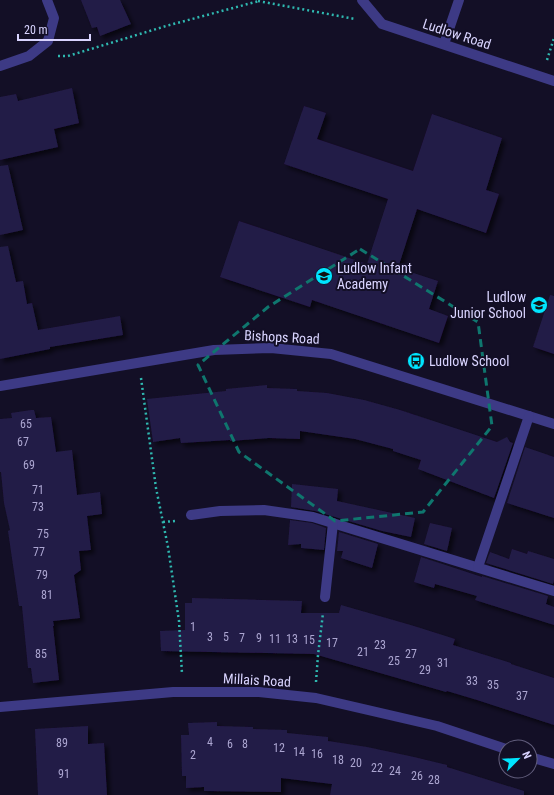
<svg xmlns="http://www.w3.org/2000/svg" width="554" height="795" viewBox="0 0 554 795" font-family="'Roboto Condensed',sans-serif">
<style>
.building{fill:#241b47;filter:url(#shadow)}
.lines{fill:none;stroke-linecap:round;stroke-linejoin:round}
.path{stroke:#2fb8b0;stroke-width:2.5;stroke-dasharray:2 3;stroke-linecap:butt}
.minor{stroke:#3d3a85;stroke-width:10}
.marked{fill:none;stroke:#0f766e;stroke-width:3;stroke-dasharray:8 5;stroke-linejoin:round}
.labels{text-anchor:middle;dominant-baseline:central;stroke-width:4;stroke-linejoin:round;paint-order:stroke}
.number-label{font-size:12px;fill:#aca6d1}
.street-label{font-size:14px;fill:#d9d4ff;stroke:#130f26}
.poi-label{font-size:14px;fill:#d9d4ff;stroke:#130f26;text-anchor:start}
</style>
<defs>
<filter id="shadow"><feDropShadow dx="3.5" dy="3.5" stdDeviation="2" flood-color="#0009"/></filter>
</defs>
<rect width="100%" height="100%" fill="#130f26"/>
<!-- building -->
<g class="building">
<path d="M81 0H120L131 24 100 36 97 27 92 28Z"/>
<path d="M72 88 79 123 54 129 58 147 0 160V97L16 94 18 101Z"/>
<path d="M304 106 326 113 317 139 413 171 432 114 502 138 486 190 499 194 486 233 417 209 398 268 438 281 429 309 448 316 439 343 312 300 310 307 220 277 239 221 367 264 388 199 284 164Z"/>
<path d="M8 165 23 230 0 235V166Z"/>
<path d="M8 246 16 282 23 281 27 304 32 303 38 330 120 316 123 335 50 347V349L0 359V247Z"/>
<path d="M550 295 554 296V354L533 347Z"/>
<path d="M267 385V388L297 389V391L327 393 364 400 400 410 497 442 507 437 510 442 513 443 494 498 418 469 421 460 393 451V449L355 439 300 431V439L269 438 230 441V440L181 443 180 438 153 442 147 399 226 391V389Z"/>
<path d="M31 410H34L36 418 51 417 56 452 72 450 77 495 100 492 102 514 87 516 91 550 79 551 81 570 74 575 80 618 53 621 54 626H53L59 680 33 683 31 668H28L22 606H19L8 531 10 530 4 503 1 472H0V419L12 418 11 413Z"/>
<path d="M525 447 554 457V518L507 503Z"/>
<path d="M292 484 338 489 337 501 415 518 411 537 382 531 315 511 291 507Z"/>
<path d="M290 520 312 523 326 528 324 550 301 548V544L288 545Z"/>
<path d="M430 523 452 528 447 551 424 544Z"/>
<path d="M339 532 378 544 372 568 341 558 343 551H337Z"/>
<path d="M512 549 527 554 528 551 554 559V580L553 584 486 563 490 552 509 559Z"/>
<path d="M421 557 482 577V576L548 596 546 604 554 607V625L475 600 477 596 435 584 434 588 414 582Z"/>
<path d="M192 598 302 601 301 613H339L341 605 414 626 455 639 453 645 511 663V664L554 678V725L477 700 447 691 446 692 314 654 161 651 160 631 185 630V603H192Z"/>
<path d="M217 722V726L253 727V729L287 730V733L328 737V741L367 747 414 757 447 765V767L524 791V795H330L332 784 281 778V792L204 791V787L186 788V776H182L181 735H189L188 723Z"/>
<path d="M88 726V744L104 743 107 795H38L35 729Z"/>
</g>
<g class="lines">
<!-- path -->
<g class="path">
<path d="M258 1 355 19"/>
<path d="M58 56H68L166 26 259 1"/>
<path d="M547 60 554 38"/>
<path d="M141 378 156 488 168 547 179 621 182 674"/>
<path d="M163 522 175 521"/>
<path d="M316 682 318 655 323 613"/>
</g>
<!-- minor -->
<g class="minor">
<path d="M362 0 382 24 554 81"/>
<path d="M444 44 459 0"/>
<path d="M0 66 29 56 48 41 54 18 47 0"/>
<path d="M0 386 214 350 271 348 331 354 554 424"/>
<path d="M191 515 220 511 264 510 313 517 554 591"/>
<path d="M478 567 529 416"/>
<path d="M325 597 333 523"/>
<path d="M0 707 173 692H259L316 698 437 726 506 749"/>
<path d="M530 757 554 764"/>
</g>
</g>
<!-- marked area -->
<path class="marked" d="M360 249 478 322 492 426 423 512 335 521 239 452 198 365 268 307Z"/>
<!-- icons -->
<defs>
<g id="school-disc" transform="scale(0.9)"><circle r="9.5" fill="#00e5ff" stroke="#130f26"/><path d="M0-5L7-2L0 1L-7-2ZM-4 1L0 2.5L4 1V4Q0 6-4 4Z" fill="#111"/></g>
<g id="bus-disc" transform="scale(0.9)"><circle r="9.5" fill="#00e5ff" stroke="#130f26"/><path d="M-5-6H5V4H4V6H2V4H-2V6H-4V4H-5ZM-3.5-4V0h7V-4ZM-3.5 1.2v1.5H-2V1.2ZM2 1.2v1.5H3.5V1.2Z" fill="#111"/></g>
</defs>
<g fill-rule="evenodd">
<use href="#school-disc" x="324" y="276"/>
<use href="#school-disc" x="539" y="305"/>
<use href="#bus-disc" x="416" y="361"/>
</g>
<g class="labels">
<!-- number labels -->
<g class="number-label">
<text x="26" y="424">65</text>
<text x="23" y="442">67</text>
<text x="29" y="465">69</text>
<text x="38" y="490">71</text>
<text x="38" y="507">73</text>
<text x="43" y="534">75</text>
<text x="39" y="552">77</text>
<text x="42" y="575">79</text>
<text x="47" y="595">81</text>
<text x="193" y="627">1</text>
<text x="210" y="637">3</text>
<text x="226" y="637">5</text>
<text x="242" y="638">7</text>
<text x="259" y="638">9</text>
<text x="275" y="639">11</text>
<text x="292" y="639">13</text>
<text x="309" y="640">15</text>
<text x="332" y="643">17</text>
<text x="380" y="645">23</text>
<text x="363" y="652">21</text>
<text x="41" y="654">85</text>
<text x="411" y="654">27</text>
<text x="394" y="661">25</text>
<text x="443" y="663">31</text>
<text x="425" y="670">29</text>
<text x="472" y="681">33</text>
<text x="493" y="685">35</text>
<text x="522" y="696">37</text>
<text x="210" y="742">4</text>
<text x="62" y="743">89</text>
<text x="230" y="744">6</text>
<text x="245" y="744">8</text>
<text x="279" y="748">12</text>
<text x="299" y="752">14</text>
<text x="317" y="754">16</text>
<text x="193" y="755">2</text>
<text x="338" y="760">18</text>
<text x="356" y="763">20</text>
<text x="377" y="768">22</text>
<text x="395" y="771">24</text>
<text x="64" y="774">91</text>
<text x="417" y="776">26</text>
<text x="434" y="780">28</text>
</g>
<!-- street labels -->
<g class="street-label">
<text transform="translate(457 34) rotate(18)">Ludlow Road</text>
<text transform="translate(282 337) rotate(3)">Bishops Road</text>
<text transform="translate(257 680) rotate(3)">Millais Road</text>
</g>
<!-- poi labels -->
<g class="poi-label">
<text x="337" y="268">Ludlow Infant<tspan x="337" dy="16">Academy</tspan></text>
<text x="526" y="297" text-anchor="end">Ludlow<tspan x="526" dy="16">Junior School</tspan></text>
<text x="429" y="361">Ludlow School</text>
</g>
</g>
<!-- north arrow -->
<g transform="translate(518 759) rotate(66)"><circle r="19" fill="#130f26" stroke="#625e7d"/>
<path d="M0-3L7 15L0 10L-7 15Z" fill="#00e5ff"/>
<text y="-6" font-size="11" font-weight="bold" text-anchor="middle" fill="#d9d4ff">N</text>
</g>
<!-- scale -->
<path d="M18 34v6h72v-6" fill="none" stroke="#d9d4ff" stroke-width="2"/>
<text x="24" y="34" font-size="12" fill="#d9d4ff" stroke="#130f26" stroke-width="3" paint-order="stroke">20 m</text>
</svg>
